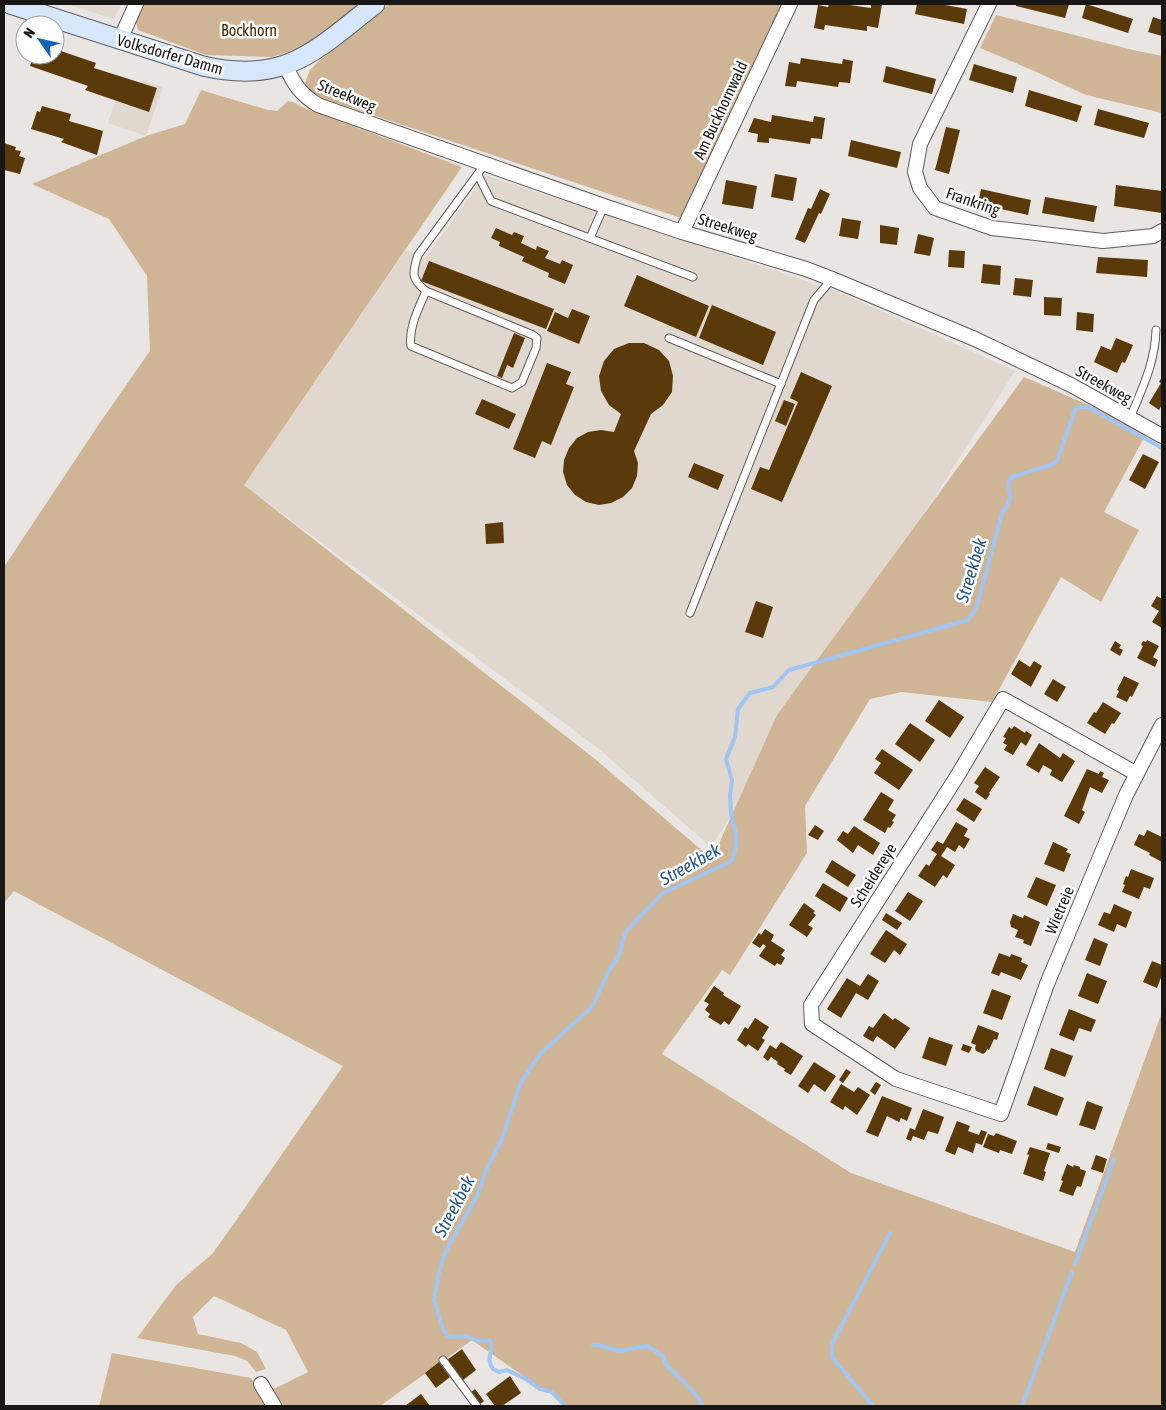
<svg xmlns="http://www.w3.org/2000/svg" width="1166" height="1410" viewBox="0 0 1166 1410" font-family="'Asap Condensed',sans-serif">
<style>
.built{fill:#e0d7ce}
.green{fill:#cfb596}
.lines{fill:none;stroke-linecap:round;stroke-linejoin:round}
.stream{stroke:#a1c5f2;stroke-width:4}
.building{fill:#5a3a0a}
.service-casing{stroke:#5f5d5a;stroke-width:9}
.minor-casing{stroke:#5f5d5a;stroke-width:16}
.secondary-casing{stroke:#5f5d5a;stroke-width:21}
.service{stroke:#fff;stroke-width:7}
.minor{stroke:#fff;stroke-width:14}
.secondary{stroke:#d6e7fc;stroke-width:19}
.labels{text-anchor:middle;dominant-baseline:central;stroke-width:5;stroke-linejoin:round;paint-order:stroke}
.park-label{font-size:16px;fill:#422802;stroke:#fff}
.street-label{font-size:16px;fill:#181716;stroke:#fff}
.water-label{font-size:18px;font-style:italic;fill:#24558c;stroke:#fff}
</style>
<rect width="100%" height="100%" fill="#e8e5e2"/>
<!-- built -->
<g class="built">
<path d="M67 4H121L114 19Z"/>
<path d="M124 77 141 83 143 80 163 87 146 136 108 123Z"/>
<path d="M485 175 837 291 1015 371 711 847 599 749 244 485 406 250 425 258Z"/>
</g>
<!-- green -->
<g class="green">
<path d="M142 4H363L306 43 288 52 272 57 206 55 138 30 135 17Z"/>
<path d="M389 4H784L684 219 316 96 308 90 305 83 310 70 319 61Z"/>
<path d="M996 15 1133 50 1162 56V113L1086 95 1032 70 980 48Z"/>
<path d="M201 90 268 110 277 111 288 101 293 102 302 107 462 167 244 485 595 759 712 859 777 715 1024 377 1095 408 1146 434 1104 512 1139 530 1101 602 1061 577 992 702 902 692 870 699 805 806 807 853 730 975 722 970 662 1054 851 1173 1075 1252 1162 1012V1406H565L552 1392 543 1390 472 1340 380 1406H282L272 1390 308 1372 286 1330 214 1296 193 1317 198 1334 241 1343 257 1352 266 1369 256 1372 247 1361 235 1356 137 1338 176 1285 213 1253 244 1209 343 1066 14 891 4 903V567L99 424 150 351 147 276 109 219 32 184 146 136 185 124Z"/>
<path d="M112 1353 251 1378 266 1406H99Z"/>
</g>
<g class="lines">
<!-- stream -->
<g class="stream">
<path d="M1075 1264 1114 1159"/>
<path d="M593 1345 602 1346 619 1351 647 1346 663 1356 666 1365 684 1382 697 1396 703 1406"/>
<path d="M565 1406 552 1392 540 1389 526 1379 507 1370 499 1372 493 1369C484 1356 496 1351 490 1341L475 1340 465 1336 451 1337 447 1335 443 1329 434 1300 439 1272 443 1259 449 1245 477 1196 487 1168 502 1139 521 1082 541 1053 592 1007 610 969 617 959 620 951 624 936 628 929 663 893 730 862 733 859 736 845V834L731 814 730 795 732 780 726 759 735 737 738 709 750 693 773 687 789 670 968 620 971 616 977 606 1002 513C1005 508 1010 503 1010 497 1011 489 1005 484 1012 477L1051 465 1057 461 1076 407H1088L1162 448"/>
<path d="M873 1406 832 1357V1344L890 1233"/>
<path d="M1022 1406 1072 1272"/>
</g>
</g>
<!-- building -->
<g class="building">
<path d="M829 4H842L871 8V4H882L878 28 867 26V31L825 25 824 30 814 28 818 5 828 7Z"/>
<path d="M917 4H940L967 9 964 24 915 14Z"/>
<path d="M1016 4H1069L1065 18 1016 6Z"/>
<path d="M1086 4 1133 19 1128 33 1082 18Z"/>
<path d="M1153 17 1162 20V36L1148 32Z"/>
<path d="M55 49 96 63 94 68 157 88 149 112 85 90 88 86 30 66 34 55H55Z"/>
<path d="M801 58 842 64 843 59 853 61 850 83 839 82 838 87 797 81 796 87 785 86 789 62 800 64Z"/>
<path d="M974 64 1017 77 1013 93 969 80Z"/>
<path d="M886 66 936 79 932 94 883 82Z"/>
<path d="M1029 90 1082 106 1077 122 1025 106Z"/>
<path d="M42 106 71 114 69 121 103 131 97 155 61 142 64 139 31 129 37 111 40 112Z"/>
<path d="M1098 109 1149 123 1144 138 1094 125Z"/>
<path d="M772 115 813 122 814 116 825 118 822 139 811 138 810 144 769 138V143L757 142 758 134 748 132 754 118 771 122Z"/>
<path d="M946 127 960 130 949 174 935 170Z"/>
<path d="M851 140 901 152 897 168 848 156Z"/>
<path d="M4 143 16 147 15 150 21 151 19 156 25 158 20 174 4 170Z"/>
<path d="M775 174 797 178 793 201 771 197Z"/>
<path d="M726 180 757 186 753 209 722 204Z"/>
<path d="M1116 185 1162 191V213L1114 206Z"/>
<path d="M820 189 830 194 821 214 819 213 805 243 795 239 808 208 811 209Z"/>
<path d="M981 189 1031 200 1028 215 978 204Z"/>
<path d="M1045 197 1097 206 1094 222 1042 213Z"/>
<path d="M842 218 861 221 858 239 839 236Z"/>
<path d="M880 225 899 228 897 245 880 243Z"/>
<path d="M496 228 512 235 514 232 524 236 521 243 536 250 537 246 549 251 545 258 560 264 562 260 573 265 565 284 548 277 549 273 522 261 524 257 499 246 500 242 491 238Z"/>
<path d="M918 234 934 238 930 256 914 253Z"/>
<path d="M949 250 965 251 964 268 948 267Z"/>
<path d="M1098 257 1148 260 1147 277 1096 273Z"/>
<path d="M429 261 554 309 546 329 421 281Z"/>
<path d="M983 264 1001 266 1000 285 981 283Z"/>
<path d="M637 275 709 306 696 337 624 306Z"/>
<path d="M1015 278 1033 280 1031 297 1013 295Z"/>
<path d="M1044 297 1062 298 1061 316 1044 315Z"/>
<path d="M712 305 776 332 763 365 699 338Z"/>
<path d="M572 309 590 316 579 344 547 331 555 312 568 318Z"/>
<path d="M1077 312 1094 314 1093 332 1076 330Z"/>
<path d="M514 333 525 338 513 368 507 365 502 378 497 376Z"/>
<path d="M1116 338 1133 345 1125 363 1122 362 1117 373 1094 362 1101 346 1111 350Z"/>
<path d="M629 343H644L659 350 669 361 673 376 672 392 663 405 651 414 634 451 638 463 637 476 632 488 623 497 611 503 599 505 586 502 575 495 567 485 563 472 564 460 569 448 577 438 588 432 601 430 614 432 621 414 609 405 601 391 599 376 604 361 614 349Z"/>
<path d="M547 363 571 372 566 384 574 387 551 445 542 441 535 458 513 449Z"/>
<path d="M801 372 832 386 782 502 751 489 760 467 769 470 798 402 790 398Z"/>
<path d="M1162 377V405L1159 410 1149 403 1161 383 1159 382Z"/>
<path d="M482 399 516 414 509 429 475 414Z"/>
<path d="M784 400 795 404 786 426 775 421Z"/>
<path d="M1143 454 1159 462 1145 489 1129 480Z"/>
<path d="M694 463 724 475 718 490 688 477Z"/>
<path d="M503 522 504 543 486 544 485 524Z"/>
<path d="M1157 596 1162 599V628L1152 622 1159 611 1151 606Z"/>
<path d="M756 601 773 607 763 638 745 632Z"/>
<path d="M1147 640 1159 646 1153 657 1158 660 1155 667 1137 658 1143 646 1141 645 1143 641 1146 642Z"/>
<path d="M1115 641 1121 645 1119 648 1123 650 1120 656 1110 650Z"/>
<path d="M1019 660 1030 667 1034 661 1042 666 1031 687 1011 674Z"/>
<path d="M1124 676 1139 683 1132 697 1130 696 1127 702 1116 697 1119 691 1117 690Z"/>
<path d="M1053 679 1066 687 1057 702 1044 694Z"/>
<path d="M939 700 964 717 950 738 925 721Z"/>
<path d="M1103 702 1121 713 1114 724 1112 723 1105 734 1087 723 1094 712 1096 713Z"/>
<path d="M910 723 935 740 920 762 895 744Z"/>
<path d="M1014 726 1025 733 1026 731 1032 735 1026 746 1021 742 1013 755 1004 750 1007 745 1003 743 1006 738 1003 737 1009 727 1012 729Z"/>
<path d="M1039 743 1060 758 1063 753 1075 761 1062 782 1050 775 1052 770 1043 765 1039 773 1026 765Z"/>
<path d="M882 749 913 770 899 790 874 773 881 763 875 759Z"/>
<path d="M985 767 1000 777 989 793 990 794 986 800 975 792 979 786 974 783Z"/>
<path d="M1087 769 1099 774 1100 771 1104 773 1102 777 1109 780 1102 793 1090 787 1082 810 1085 812 1079 824 1064 816Z"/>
<path d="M881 792 894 800 888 810 896 815 892 821 894 822 890 828 888 827 885 833 863 820Z"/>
<path d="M964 798 982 809 974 822 956 810Z"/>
<path d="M956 822 968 829 964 836 970 839 964 849 959 845 955 852 947 847 941 856 955 865 947 878 943 875 935 887 918 876 926 864 929 866 937 854 931 850 937 841 943 844Z"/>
<path d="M815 825 824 831 818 840 808 835Z"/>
<path d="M854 826 880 843 873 855 858 845 853 853 837 840 843 831 848 834Z"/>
<path d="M1147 830 1162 837V862L1149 855 1150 853 1134 845 1139 834 1144 836Z"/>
<path d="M1053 842 1068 849 1066 852 1071 854 1064 872 1044 864Z"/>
<path d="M832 860 856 875 848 887 825 872Z"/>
<path d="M1131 869 1154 878 1150 889 1144 887 1139 899 1122 892 1125 885 1123 884 1126 876 1128 877Z"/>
<path d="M1036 877 1056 885 1047 906 1027 897Z"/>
<path d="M823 883 848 898 840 912 815 896Z"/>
<path d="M908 892 923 901 910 921 895 911Z"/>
<path d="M804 903 815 911 813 913 816 915 808 925 813 928 807 937 789 925Z"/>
<path d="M1114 904 1132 912 1126 928 1117 924 1114 932 1098 925 1104 912 1110 914Z"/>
<path d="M886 913 902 923 897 930 882 920Z"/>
<path d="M1013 914 1023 918 1024 915 1040 922 1031 946 1023 943 1024 940 1015 937 1018 930 1011 927 1010 922Z"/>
<path d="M765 929 774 935 771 941 785 950 781 955 785 958 781 965 777 963 775 966 759 956 766 946 763 944 760 948 752 943 759 933 761 935Z"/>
<path d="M886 930 907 944 900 955 894 950 885 963 870 954Z"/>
<path d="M1094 938 1108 944 1100 966 1085 960Z"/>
<path d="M999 953 1010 957 1011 954 1022 958 1021 962 1028 965 1021 980 1001 972 999 976 991 973Z"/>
<path d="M1152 961 1162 965V975L1157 988 1143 982Z"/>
<path d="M1087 973 1107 981 1098 1004 1078 996Z"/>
<path d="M868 974 879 981 868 1000 856 993 841 1018 827 1009 847 978 860 986Z"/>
<path d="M714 986 724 993 723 995 741 1006 729 1025 724 1021 721 1025 708 1017 710 1014 705 1010 709 1004 704 1001Z"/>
<path d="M992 989 1011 996 1002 1020 983 1013Z"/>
<path d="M1069 1009 1096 1020 1091 1032 1079 1028 1074 1041 1059 1035Z"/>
<path d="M884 1013 893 1020 895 1018 910 1028 895 1049 877 1036 873 1042 863 1036 869 1026 873 1028Z"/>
<path d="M755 1018 769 1027 762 1038 765 1040 758 1051 748 1044 746 1047 737 1040 745 1027 748 1029Z"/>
<path d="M978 1025 999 1033 997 1040 994 1039 989 1050 987 1049 986 1052 983 1054 976 1051 975 1048 976 1045 971 1043Z"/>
<path d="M929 1037 953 1045 946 1066 922 1058Z"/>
<path d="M781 1042 803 1056 791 1075 784 1071 785 1069 777 1064 778 1062 771 1057 768 1061 763 1057 770 1045 776 1049Z"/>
<path d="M963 1044 972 1047 969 1053 961 1050Z"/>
<path d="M1051 1048 1073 1056 1065 1077 1044 1069Z"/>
<path d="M814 1062 836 1076 825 1092 814 1084 808 1093 798 1086Z"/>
<path d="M846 1069 851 1072 843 1083 839 1080Z"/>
<path d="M876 1082 881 1085 875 1095 870 1091Z"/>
<path d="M841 1084 854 1092 858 1087 870 1095 857 1115 845 1106 843 1110 830 1102Z"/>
<path d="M1034 1086 1064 1098 1057 1116 1027 1105Z"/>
<path d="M882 1096 912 1108 907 1121 901 1118 899 1122 887 1116 878 1137 866 1132Z"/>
<path d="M1087 1101 1103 1107 1095 1130 1079 1125Z"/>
<path d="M923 1109 944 1117 938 1134 928 1131 924 1140 913 1136 911 1141 906 1139 910 1128 915 1130Z"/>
<path d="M957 1121 970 1126 968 1131 979 1135 981 1130 987 1132 982 1145 976 1143 973 1153 958 1147 955 1155 945 1151Z"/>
<path d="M996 1133 1017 1141 1012 1154 1000 1150 999 1153 983 1147 988 1134 994 1136Z"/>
<path d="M1048 1143 1061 1147 1059 1153 1046 1149Z"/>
<path d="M1030 1147 1050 1153 1044 1171 1046 1172 1043 1181 1023 1174 1029 1155 1027 1154Z"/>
<path d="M1096 1155 1107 1159 1103 1173 1091 1169Z"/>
<path d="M1067 1164 1073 1167 1074 1165 1080 1167V1169L1086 1171 1081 1187 1077 1186 1073 1196 1059 1191 1063 1181 1061 1180Z"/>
<path d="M462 1349 476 1370 462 1381 447 1360Z"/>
<path d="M439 1362 450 1377 436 1388 425 1373Z"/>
<path d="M510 1376 521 1393 502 1406H495L486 1394Z"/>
<path d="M475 1389 484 1401 479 1405 470 1393Z"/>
<path d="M421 1394 430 1406H405Z"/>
</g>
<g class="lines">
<!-- service casing -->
<g class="service-casing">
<g id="service">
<path d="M478 175 491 201 693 277"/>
<path d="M590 238 604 206"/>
<path d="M426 291C419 308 408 328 411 346L512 388 522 382 536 348 537 338 533 335 426 291C411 279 412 273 418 255L485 164"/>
<path d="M669 338 781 384"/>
<path d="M1130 418C1142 389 1155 363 1156 330"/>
<path d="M690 613 814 300 832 279"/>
<path d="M443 1360 477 1406"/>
</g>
</g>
<!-- minor casing -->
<g class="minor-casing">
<g id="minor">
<path d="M989 4 920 144 915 172 920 188 935 208 992 228 1103 241 1153 236 1162 231"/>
<path d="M120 40 136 4"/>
<path d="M285 65C294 84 300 94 318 105L607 207 682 232 806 269 832 279 975 339 1071 385 1162 436"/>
<path d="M682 232 790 4"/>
<path d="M1137 774 1003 699 956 778 811 1005 812 1024 896 1079 1001 1114 1047 984 1126 795 1162 725"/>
<path d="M261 1384 274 1406"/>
</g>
</g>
<!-- secondary casing -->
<g class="secondary-casing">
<path id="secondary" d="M10 4 203 66C285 85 315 51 375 4"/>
</g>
<!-- service -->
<use href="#service" class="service"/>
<!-- minor -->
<use href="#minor" class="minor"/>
<!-- secondary -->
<use href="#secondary" class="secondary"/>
</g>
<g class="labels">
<!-- park labels -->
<g class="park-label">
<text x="249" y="30">Bockhorn</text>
</g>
<!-- street labels -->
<g class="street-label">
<text transform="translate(170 54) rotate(16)">Volksdorfer Damm</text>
<text transform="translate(347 95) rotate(22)">Streekweg</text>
<text transform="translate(720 110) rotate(-65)">Am Buckhornwald</text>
<text transform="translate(973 201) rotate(19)">Frankring</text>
<text transform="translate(728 227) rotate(17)">Streekweg</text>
<text transform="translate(1104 384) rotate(29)">Streekweg</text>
<text transform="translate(873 875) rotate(-58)">Scheidereye</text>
<text transform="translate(1059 910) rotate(-67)">Wietreie</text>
</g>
<!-- water labels -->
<g class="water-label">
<text transform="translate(971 570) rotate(-73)">Streekbek</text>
<text transform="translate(690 864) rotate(-29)">Streekbek</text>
<text transform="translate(454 1206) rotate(-62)">Streekbek</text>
</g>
</g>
<!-- border -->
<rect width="1166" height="1410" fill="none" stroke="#181716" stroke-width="10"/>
<!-- north arrow -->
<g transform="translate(40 40) rotate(304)"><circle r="24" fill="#ffffff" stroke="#a3a2a2"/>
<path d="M0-4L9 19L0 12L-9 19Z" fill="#1462b1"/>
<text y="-8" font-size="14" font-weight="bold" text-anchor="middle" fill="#181716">N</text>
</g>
</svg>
